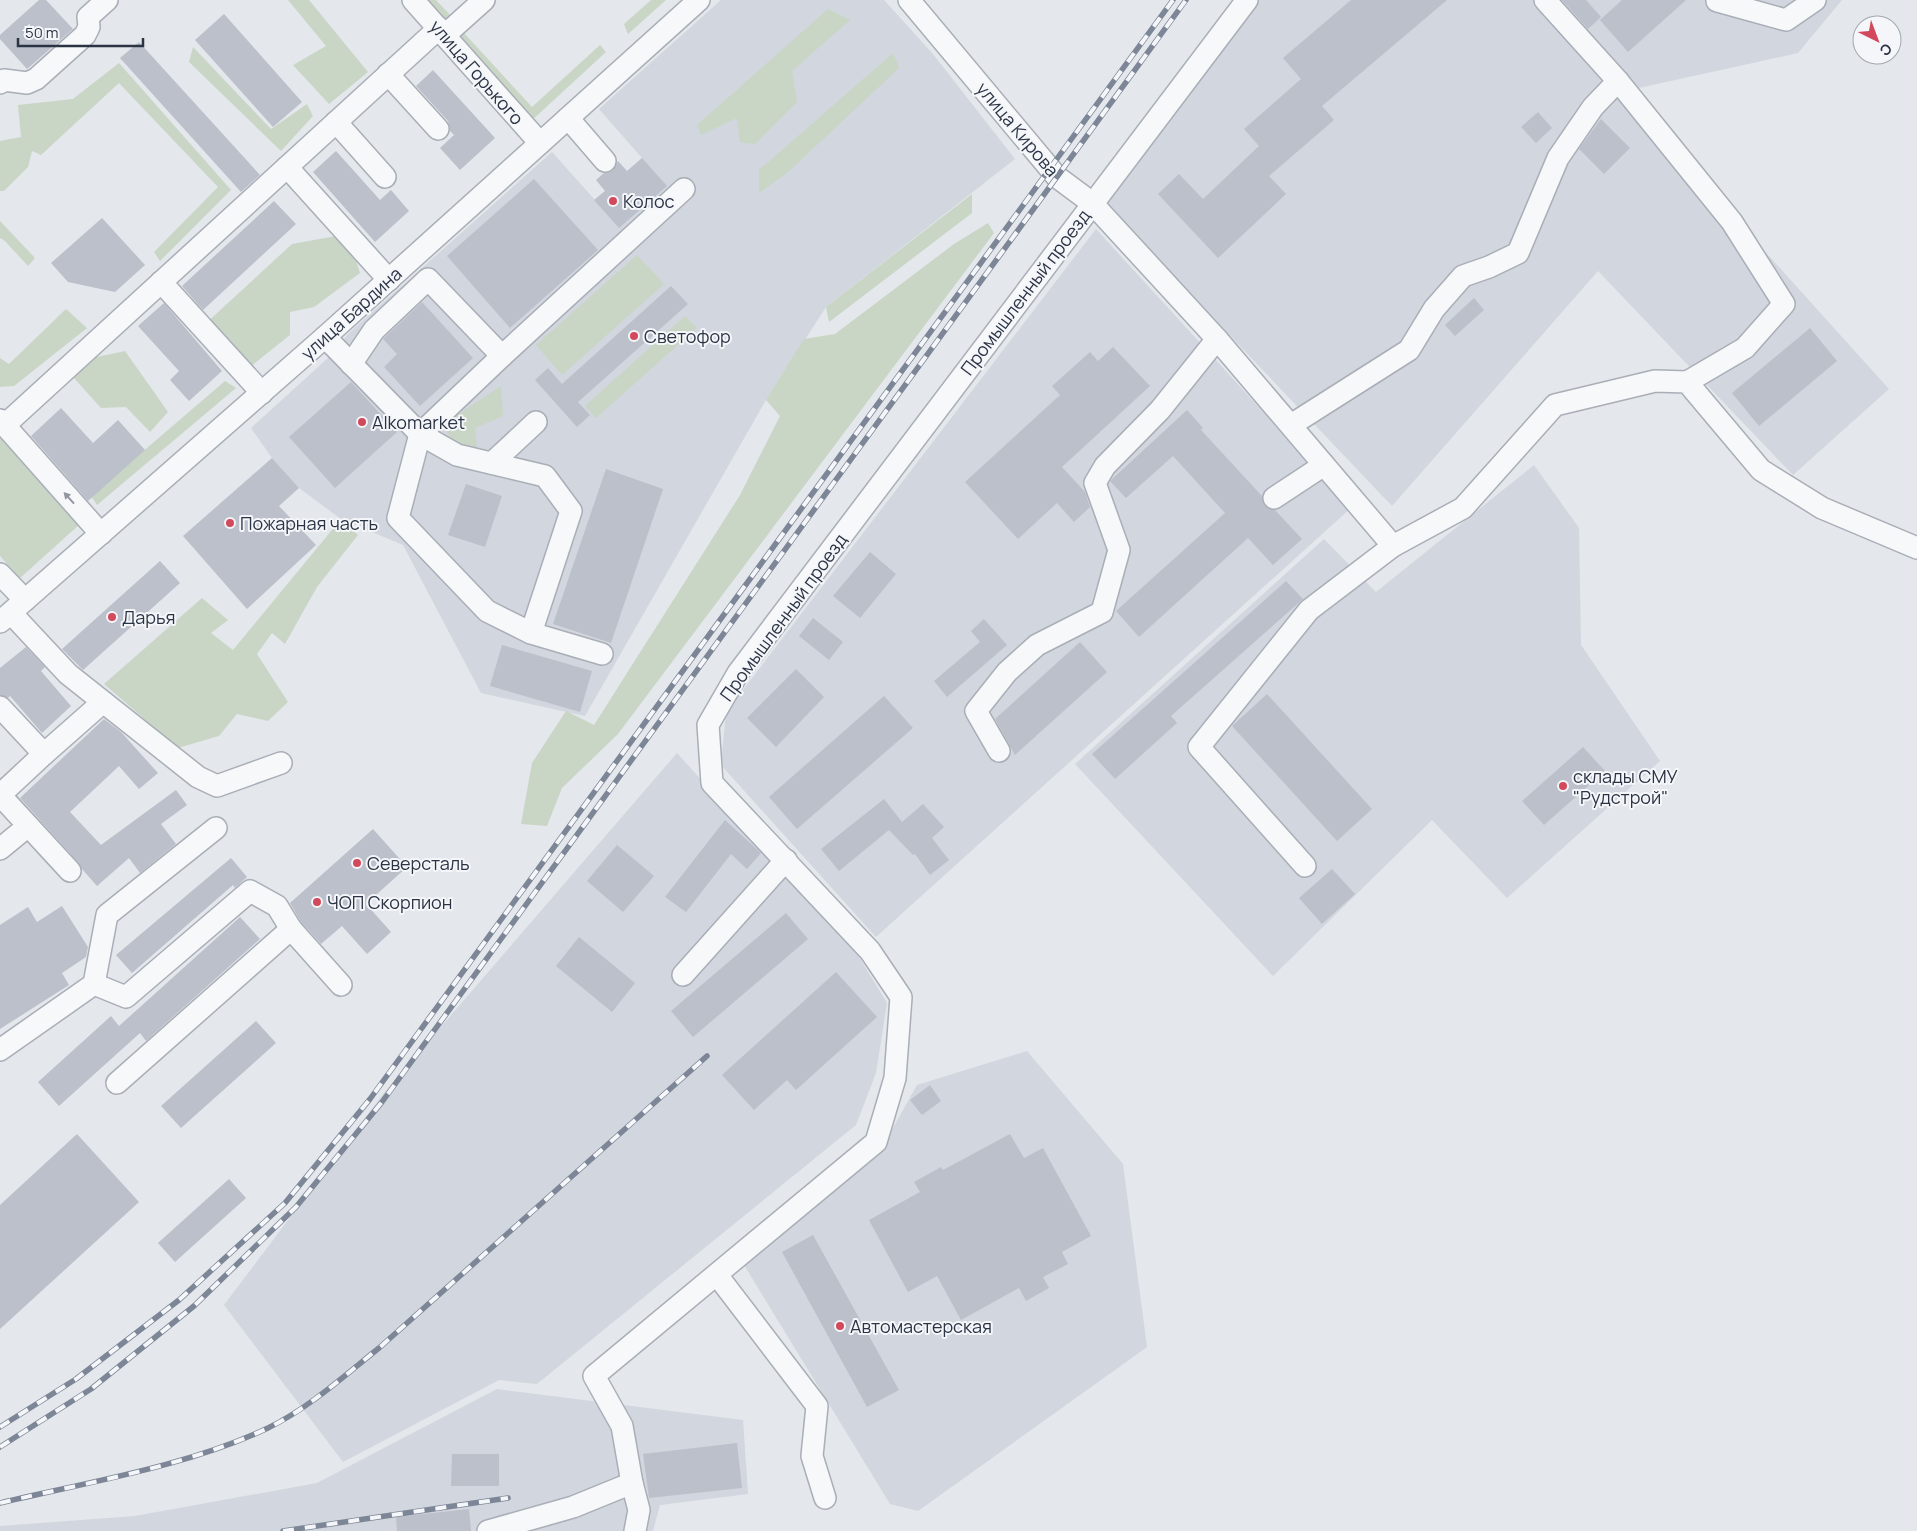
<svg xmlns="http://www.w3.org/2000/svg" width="1917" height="1531" viewBox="0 0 1917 1531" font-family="Manrope,sans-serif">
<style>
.built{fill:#d2d6de}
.green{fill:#c9d6c5}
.building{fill:#bbc0ca}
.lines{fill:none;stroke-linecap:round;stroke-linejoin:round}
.minor-casing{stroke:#a9aeb7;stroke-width:24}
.minor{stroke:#f7f8fa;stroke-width:21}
.rail-casing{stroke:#7d8696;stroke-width:5.5}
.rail{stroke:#f4f6f9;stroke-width:4;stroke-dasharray:11;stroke-linecap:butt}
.oneway{fill:#9196a0}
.poi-dot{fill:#d1495b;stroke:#f4f6f9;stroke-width:2}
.labels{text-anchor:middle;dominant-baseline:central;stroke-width:4;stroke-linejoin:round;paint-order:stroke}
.street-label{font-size:18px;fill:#2b3445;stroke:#f4f6f9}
.poi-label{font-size:18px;fill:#2b3445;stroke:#f4f6f9;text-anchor:start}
</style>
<rect width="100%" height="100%" fill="#e4e7ec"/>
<!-- built -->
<g class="built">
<path d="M721 0H884L933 54 1015 159 826 307 766 400 585 716 481 693 403 545 341 519 299 488 272 458 251 428 328 358 349 333 552 152 595 200 642 158 599 109Z"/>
<path d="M1252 0H1538L1889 389 1793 475 1598 271 1392 506 1104 203Z"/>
<path d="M1556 0H1842L1798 53 1634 89Z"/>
<path d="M1096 229 1351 508 876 937 721 765 726 712Z"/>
<path d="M1534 465 1579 528 1581 645 1660 761 1507 898 1432 820 1273 976 1075 764 1324 539 1376 592Z"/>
<path d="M677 753 856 952 887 1003 876 1073 856 1125 537 1384 499 1380 343 1462 224 1305 383 1094Z"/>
<path d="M1027 1051 1123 1164 1147 1347 918 1511 890 1504 744 1265 880 1151 917 1085Z"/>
<path d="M497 1389 743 1420 748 1494 660 1505 653 1531H0V1526L135 1516 317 1483Z"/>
</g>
<!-- green -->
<g class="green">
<path d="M288 0H309L368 72 329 104 293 65 326 46Z"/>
<path d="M422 0H436L453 18 446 25Z"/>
<path d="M651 0H666L628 34 624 24Z"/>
<path d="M828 9 850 20 792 71 797 102 755 144 740 142 737 118 701 135 697 125Z"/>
<path d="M464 33 532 107 600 45 606 52 530 122 458 39Z"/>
<path d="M193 47 271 129 307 104 313 116 281 151 189 62Z"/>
<path d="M893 53 899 68 787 173 759 193V170Z"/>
<path d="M119 63 231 190 160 261 154 252 218 187 119 83 41 155 32 151 28 167 4 191H0V141L21 137 18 105 73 99Z"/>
<path d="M972 194V213L829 322 826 307Z"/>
<path d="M0 221 35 258 28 266 5 241 0 238Z"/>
<path d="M988 223 994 233 618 734 562 788 547 826 521 824 532 763 566 711 594 725 740 495 780 416 766 400 804 339 835 334 954 244Z"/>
<path d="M347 234 360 273 314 307 290 312V335L245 371 204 325 292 244Z"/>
<path d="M637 255 664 284 562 375 536 345Z"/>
<path d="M66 309 87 328 14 386 0 387V358L9 364Z"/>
<path d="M685 316 697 328 596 418 585 406Z"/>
<path d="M125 351 168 412 150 432 126 407 101 408 73 377 92 358Z"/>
<path d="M225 381 236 388 97 505 91 496Z"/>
<path d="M501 386 503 416 475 428 477 449 460 450 442 425Z"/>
<path d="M0 434 80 524 20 578 0 556Z"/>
<path d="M341 519 358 535 317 587 285 644 272 633 257 654 288 702 268 721 237 714 219 736 178 748 104 684 202 598 228 620 211 633 233 650Z"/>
</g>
<!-- building -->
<g class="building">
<path d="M39 0H46L73 29 27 69 0 39V35Z"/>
<path d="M1351 0H1447L1322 106 1334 120 1269 176 1286 194 1218 258 1158 194 1179 174 1203 199 1259 146 1244 129 1301 79 1283 58Z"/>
<path d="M1562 0H1586L1601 17 1588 29Z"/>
<path d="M1622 0H1686L1628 52 1600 20Z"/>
<path d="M224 14 302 102 273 127 195 40Z"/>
<path d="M139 42 260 175 241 192 120 58Z"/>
<path d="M433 70 495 138 460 170 440 148 454 135 450 131 448 121 416 86Z"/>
<path d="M1538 112 1552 128 1536 143 1521 127Z"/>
<path d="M1601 119 1630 148 1604 174 1579 149Z"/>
<path d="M336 151 380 200 391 190 409 211 375 242 313 172Z"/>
<path d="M642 158 667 186 619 228 594 200 605 191 596 180 604 173 613 170 618 161 627 171Z"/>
<path d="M534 179 598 250 510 328 447 256Z"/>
<path d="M274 201 296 224 203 310 182 286Z"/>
<path d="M102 218 145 265 115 292 68 282 51 263Z"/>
<path d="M671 286 688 304 578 402 590 415 577 427 535 380 548 368 562 384Z"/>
<path d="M1474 298 1484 310 1455 336 1445 325Z"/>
<path d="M422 302 473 358 420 406 384 367 397 354 383 339Z"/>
<path d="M164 303 222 371 189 401 170 380 179 371 138 326Z"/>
<path d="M1810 328 1837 361 1759 426 1732 393Z"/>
<path d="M1113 347 1150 386 1062 467 1085 492 1090 507 1074 522 1057 503 1018 539 965 482 1060 395 1052 386 1090 352 1098 361Z"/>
<path d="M351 382 397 432 335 488 289 437Z"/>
<path d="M61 408 93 443 118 420 145 450 88 501 31 436Z"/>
<path d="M1187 410 1203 428 1201 430 1262 496 1264 505 1275 510 1302 539 1273 565 1248 538 1139 637 1116 611 1225 513 1173 456 1126 498 1110 481Z"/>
<path d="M272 458 299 488 279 506 316 545 247 609 183 536Z"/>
<path d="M606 469 663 489 611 643 553 624Z"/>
<path d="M466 484 502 496 485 547 448 535Z"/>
<path d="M870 552 896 574 860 618 833 596Z"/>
<path d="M160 561 180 583 83 670 62 649Z"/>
<path d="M1286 581 1303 599 1171 716 1177 723 1115 779 1092 754Z"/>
<path d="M813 618 843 642 829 660 799 636Z"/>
<path d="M984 619 1007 645 947 697 934 681 980 642 971 631Z"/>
<path d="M1080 642 1107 672 1015 755 995 719Z"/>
<path d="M502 645 592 671 580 712 490 686Z"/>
<path d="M26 647 45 667 41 671 71 706 42 733 10 696 8 698 0 695V668Z"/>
<path d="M796 669 824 697 776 747 747 718Z"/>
<path d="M1267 694 1372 809 1337 841 1232 726Z"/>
<path d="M884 696 913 728 797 829 769 797Z"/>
<path d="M104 719 121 732 158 773 139 789 119 766 70 812 101 845 176 790 187 805 161 824 176 844 140 873 129 858 97 886 82 869 79 863 20 798Z"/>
<path d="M1583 747 1605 771 1544 825 1522 801Z"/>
<path d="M884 799 902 822 923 804 944 827 932 838 949 860 930 875 915 854 913 855 889 830 839 871 821 849Z"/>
<path d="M725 820 761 853 747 869 731 854 686 912 665 897Z"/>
<path d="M373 829 407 867 366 904 391 932 367 954 342 926 321 944 301 922 290 903Z"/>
<path d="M617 845 654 876 623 912 587 881Z"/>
<path d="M231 858 247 877 235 888 233 885 132 973 116 955Z"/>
<path d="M1332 869 1355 894 1322 924 1299 898Z"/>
<path d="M62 906 88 947 86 957 62 973 69 985 0 1029V925L28 907 37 922Z"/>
<path d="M786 913 808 939 693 1037 671 1011Z"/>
<path d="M240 917 260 939 146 1041 140 1033 59 1106 38 1082 111 1016 119 1026Z"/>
<path d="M579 937 635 983 612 1012 556 966Z"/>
<path d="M836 972 877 1017 796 1090 787 1080 754 1110 722 1075Z"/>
<path d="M256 1021 276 1043 181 1128 161 1106Z"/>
<path d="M930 1085 941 1101 922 1115 910 1100Z"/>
<path d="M77 1134 139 1202 0 1329V1205Z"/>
<path d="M1010 1134 1024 1158 1043 1148 1091 1236 1062 1252 1068 1264 1043 1277 1049 1288 1026 1301 1019 1288 961 1320 937 1276 908 1292 869 1220 920 1192 914 1182 941 1167 943 1170Z"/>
<path d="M229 1179 246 1198 175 1262 158 1243Z"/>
<path d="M813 1235 899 1390 867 1407 782 1252Z"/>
<path d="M737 1443 742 1488 649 1498 643 1454Z"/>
<path d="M452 1454H499V1486H451Z"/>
<path d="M469 1509 471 1531H397L396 1517Z"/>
</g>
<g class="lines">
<!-- minor casing -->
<g class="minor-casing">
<g id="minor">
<path d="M413 0 540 143"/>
<path d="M909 0 1057 177 1092 203 1217 339 1393 546"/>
<path d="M1545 0 1618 81 1732 222 1784 304 1745 348 1687 382"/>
<path d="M1717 1 1786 20 1815 0"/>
<path d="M445 35 484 0"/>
<path d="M388 74 438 129"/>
<path d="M0 83 4 80 27 83 36 79 85 35 89 27 88 17 107 0"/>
<path d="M568 118 605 161"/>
<path d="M336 122 385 177"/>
<path d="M287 167 389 280"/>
<path d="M161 282 262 393"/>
<path d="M325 337 420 434 502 356 684 189"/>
<path d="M351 364 374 330 428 279 502 356"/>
<path d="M0 420 101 534"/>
<path d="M5 425 439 28"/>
<path d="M1291 425 1409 350 1434 309 1463 276 1489 267 1518 253 1558 158 1593 107 1618 81"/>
<path d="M492 463 536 422"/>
<path d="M1274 498 1324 465"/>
<path d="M0 574 25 600"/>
<path d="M11 613 68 674 198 777 217 786 281 763"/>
<path d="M0 622 325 337 699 0"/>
<path d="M531 633 571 511 545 476 457 455 420 434 398 518 487 611 531 633 602 654"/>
<path d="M0 707 44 754 103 702"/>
<path d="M999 751 976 711 1007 672 1037 645 1102 612 1119 550 1095 483 1105 466 1160 410 1217 339"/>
<path d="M44 754 0 795 70 871"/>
<path d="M0 849 28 826"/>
<path d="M1305 866 1199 747 1309 610 1393 546 1463 508 1555 405 1655 381 1687 382 1761 470 1822 508 1917 548"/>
<path d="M683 975 786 860"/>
<path d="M94 984 126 997 250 891 277 906 291 929"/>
<path d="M0 1050 94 984 107 915 216 828"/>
<path d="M117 1083 291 929 341 985"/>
<path d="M717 1275 817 1406 812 1456 825 1498"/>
<path d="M488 1531 573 1507 632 1483"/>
<path d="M635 1531 639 1510 632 1483 622 1426 594 1376 876 1142 895 1078 901 997 870 951 712 783 708 725 738 673 1247 0"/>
</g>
</g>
<!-- minor -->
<use href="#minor" class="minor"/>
<!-- rail casing -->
<g class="rail-casing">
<g id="rail">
<path d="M0 1427 76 1379 179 1300 285 1203 370 1099 1173 0"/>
<path d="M0 1447 91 1389 194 1306 296 1207 382 1102 1186 0"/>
<path d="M0 1503C88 1482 185 1467 268 1428 309 1408 344 1376 379 1348L707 1056"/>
<path d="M283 1531 508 1498"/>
</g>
</g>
<!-- rail -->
<use href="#rail" class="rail"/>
</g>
<!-- one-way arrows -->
<defs><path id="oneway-solid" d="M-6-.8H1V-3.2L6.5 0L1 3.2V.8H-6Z" transform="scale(1.25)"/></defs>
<use class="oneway" href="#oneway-solid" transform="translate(69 498) rotate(-132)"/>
<!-- markers -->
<g class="poi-dot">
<circle cx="613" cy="201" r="5"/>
<circle cx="634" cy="336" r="5"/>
<circle cx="362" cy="422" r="5"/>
<circle cx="230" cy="523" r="5"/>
<circle cx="112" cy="617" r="5"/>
<circle cx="1563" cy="786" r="5"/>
<circle cx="357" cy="863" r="5"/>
<circle cx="317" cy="902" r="5"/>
<circle cx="840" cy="1326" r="5"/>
</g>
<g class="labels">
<!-- street labels -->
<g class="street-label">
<text transform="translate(477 72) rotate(49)">улица Горького</text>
<text transform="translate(1018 129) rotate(50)">улица Кирова</text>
<text transform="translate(1025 292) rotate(-53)">Промышленный проезд</text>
<text transform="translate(351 313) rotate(-42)">улица Бардина</text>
<text transform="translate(783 617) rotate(-54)">Промышленный проезд</text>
</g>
<!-- poi labels -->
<g class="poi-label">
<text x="623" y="201">Колос</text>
<text x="644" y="336">Светофор</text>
<text x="372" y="422">Alkomarket</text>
<text x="240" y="523">Пожарная часть</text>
<text x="122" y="617">Дарья</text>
<text x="1573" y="776">склады СМУ<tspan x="1573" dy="21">"Рудстрой"</tspan></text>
<text x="367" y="863">Северсталь</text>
<text x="327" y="902">ЧОП Скорпион</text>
<text x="850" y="1326">Автомастерская</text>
</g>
</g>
<!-- north arrow -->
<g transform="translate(1877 40) rotate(138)"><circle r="24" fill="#f4f6f9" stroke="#a4a8b1"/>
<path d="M0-4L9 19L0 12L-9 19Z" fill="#d1495b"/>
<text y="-8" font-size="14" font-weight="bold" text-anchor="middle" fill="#2b3445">С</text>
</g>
<!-- scale -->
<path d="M18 38v8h125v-8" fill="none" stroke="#2b3445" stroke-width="2.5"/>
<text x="25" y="38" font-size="15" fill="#2b3445" stroke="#f4f6f9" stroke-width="4" paint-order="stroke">50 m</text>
</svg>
